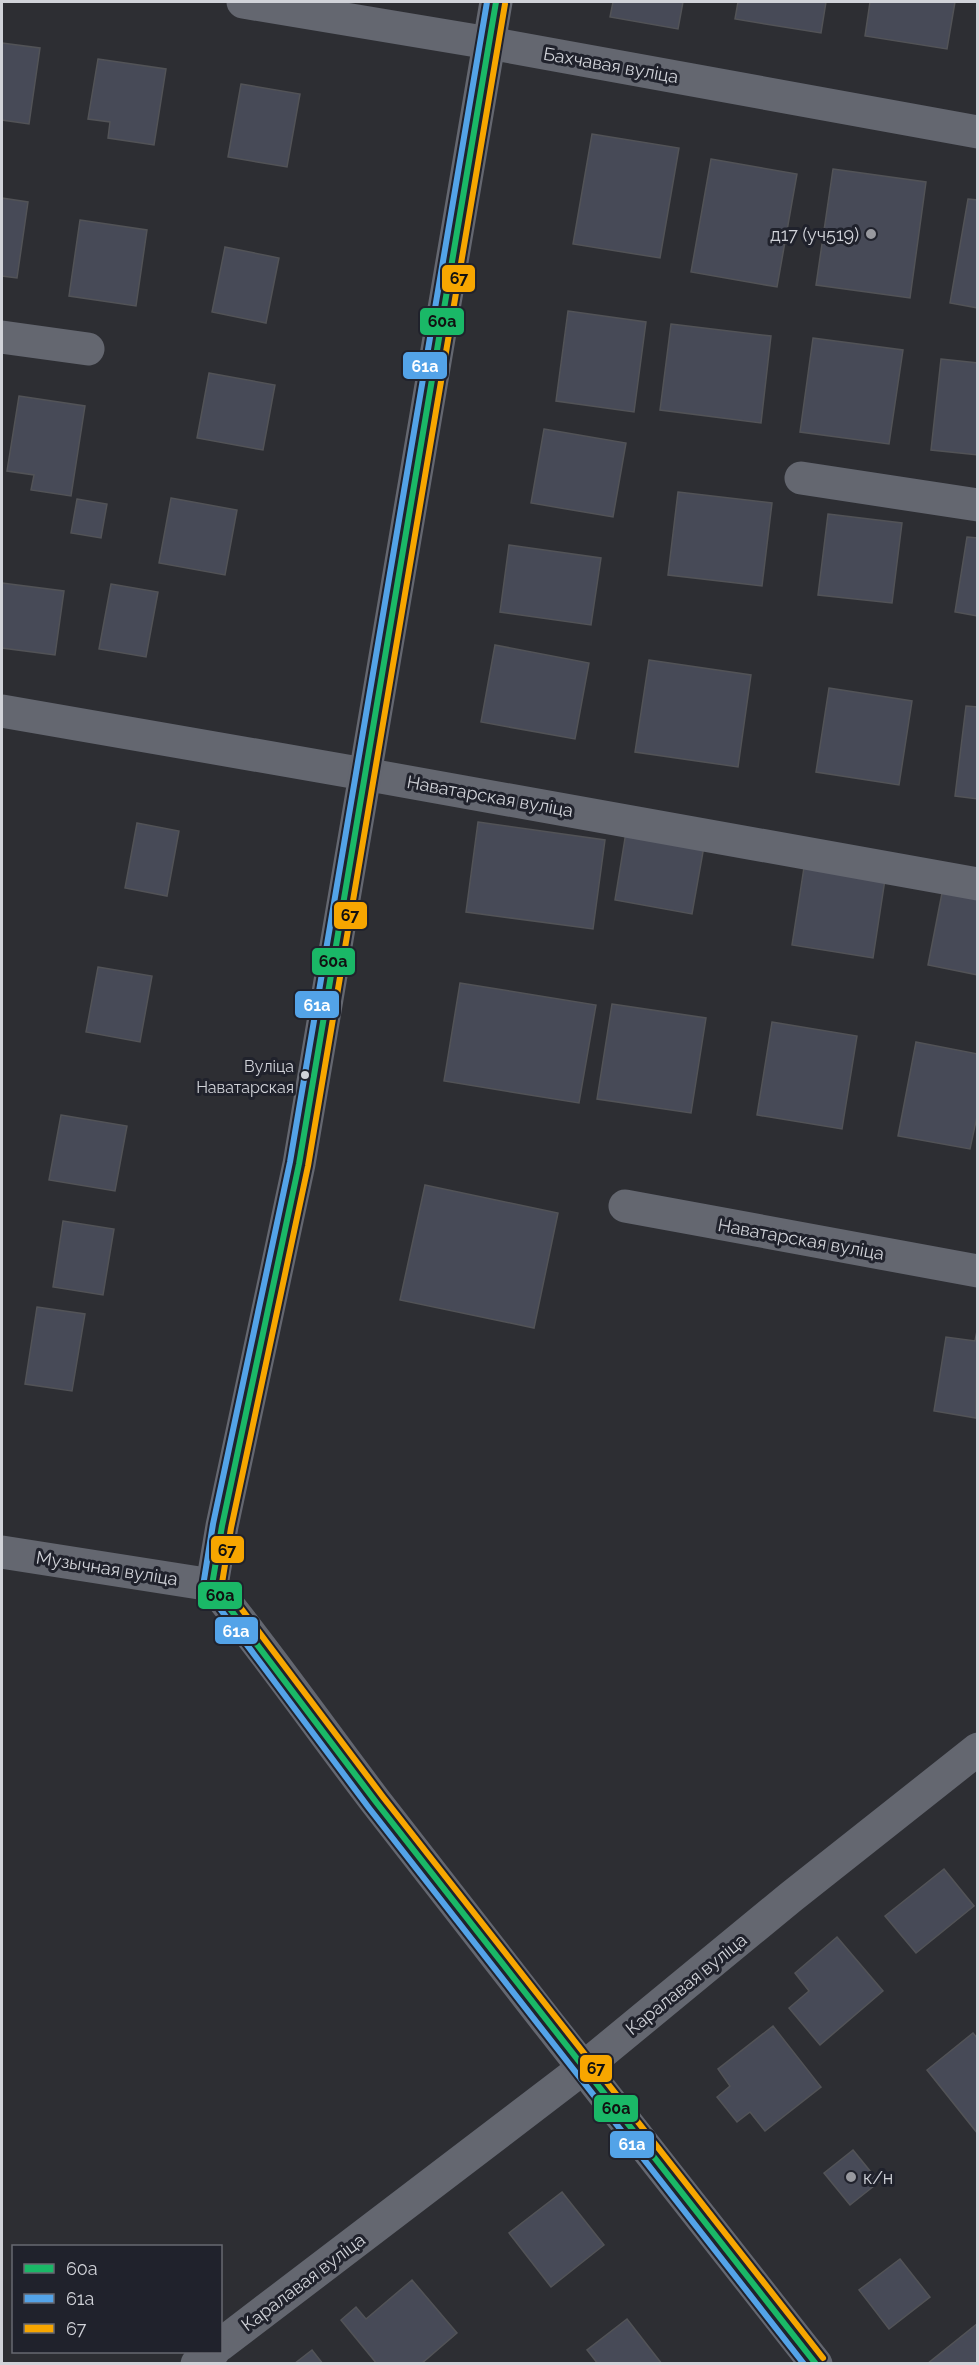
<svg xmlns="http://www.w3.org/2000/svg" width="979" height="2365" viewBox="0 0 979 2365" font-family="Raleway,sans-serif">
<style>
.building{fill:#474a57;stroke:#525357;stroke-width:1.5}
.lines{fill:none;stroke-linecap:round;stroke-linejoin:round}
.minor{stroke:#646770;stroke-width:33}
.tertiary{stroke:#646770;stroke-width:33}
.bus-1-casing{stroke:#20222c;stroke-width:10}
.bus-2-casing{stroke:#20222c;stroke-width:10}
.bus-3-casing{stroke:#20222c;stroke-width:10}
.bus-1{stroke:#1ab867;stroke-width:6}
.bus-2{stroke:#53a3e8;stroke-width:6}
.bus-3{stroke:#f7a600;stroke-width:6}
.poi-dot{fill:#98999f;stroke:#20222c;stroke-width:2}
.bus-dot{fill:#d1d3d9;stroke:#20222c;stroke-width:2}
.labels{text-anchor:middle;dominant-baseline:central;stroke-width:6;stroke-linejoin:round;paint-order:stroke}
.bus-label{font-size:16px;fill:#d1d3d9;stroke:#20222c;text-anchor:end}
.street-label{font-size:18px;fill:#d1d3d9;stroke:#20222c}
.poi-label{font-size:18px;fill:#d1d3d9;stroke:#20222c;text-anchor:end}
.line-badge{stroke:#20222c;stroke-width:2}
.badge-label{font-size:16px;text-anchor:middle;font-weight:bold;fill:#fff}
.pale-badge-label{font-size:16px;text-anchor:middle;font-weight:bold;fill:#111}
</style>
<rect width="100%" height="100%" fill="#2d2e33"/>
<!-- building -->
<g class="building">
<path d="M613 2H683L678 29 610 17Z"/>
<path d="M738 2H826L821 33 735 19Z"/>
<path d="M870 2H955L947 49 865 36Z"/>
<path d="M2 43 40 48 29 124 2 120Z"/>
<path d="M98 59 166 69 154 145 108 138 110 122 88 119Z"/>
<path d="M241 84 300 94 287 167 228 157Z"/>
<path d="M592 134 679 148 660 258 573 244Z"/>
<path d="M711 159 797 174 777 287 691 272Z"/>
<path d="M833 169 926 182 910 298 816 285Z"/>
<path d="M2 198 28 202 17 278 2 276Z"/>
<path d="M968 199 978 200V308L950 303Z"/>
<path d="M80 220 147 230 136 306 69 296Z"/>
<path d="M225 247 279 258 266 323 212 312Z"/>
<path d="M568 311 646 322 634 412 556 401Z"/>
<path d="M671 324 771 336 761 423 660 410Z"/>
<path d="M813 338 903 350 889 444 800 432Z"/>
<path d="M941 359 978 363V455L931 450Z"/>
<path d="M209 373 275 385 263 450 197 438Z"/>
<path d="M19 396 85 406 71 496 31 490 34 475 7 471Z"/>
<path d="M544 429 626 443 613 517 531 503Z"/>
<path d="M678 492 772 503 762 586 668 575Z"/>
<path d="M171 498 237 510 225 575 159 563Z"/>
<path d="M77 499 107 504 101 538 71 533Z"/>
<path d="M828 514 902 523 892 603 818 595Z"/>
<path d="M967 537 978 538V616L955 612Z"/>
<path d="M509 545 601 558 591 625 500 612Z"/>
<path d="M2 583 64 591 55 655 2 648Z"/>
<path d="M111 584 158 592 146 657 99 649Z"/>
<path d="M495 645 589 663 575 739 481 722Z"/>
<path d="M649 660 751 675 738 767 635 752Z"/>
<path d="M829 688 912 701 899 785 816 772Z"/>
<path d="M966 706 978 707V799L955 796Z"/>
<path d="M478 822 605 840 593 929 466 912Z"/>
<path d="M137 823 179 831 167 896 125 888Z"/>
<path d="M626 832 704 846 692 914 615 900Z"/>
<path d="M805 861 886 873 873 958 792 945Z"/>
<path d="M943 888 978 895V975L928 965Z"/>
<path d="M98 967 152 976 140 1042 86 1032Z"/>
<path d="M460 983 596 1005 579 1103 444 1081Z"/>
<path d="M612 1004 706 1018 691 1113 597 1099Z"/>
<path d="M772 1022 857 1036 842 1129 757 1115Z"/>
<path d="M916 1042 978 1054V1112L970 1149 898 1136Z"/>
<path d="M61 1115 127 1126 115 1191 49 1180Z"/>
<path d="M425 1185 558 1213 534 1328 400 1300Z"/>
<path d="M63 1221 114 1229 103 1295 53 1287Z"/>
<path d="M37 1307 85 1314 72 1391 25 1384Z"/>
<path d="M977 1331 976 1418 934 1411 946 1337 975 1341Z"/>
<path d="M944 1869 974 1906 916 1953 885 1916Z"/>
<path d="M837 1937 883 1991 820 2045 789 2008 809 1991 795 1973Z"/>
<path d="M773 2026 821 2087 765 2131 750 2112 737 2122 717 2097 730 2086 718 2069Z"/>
<path d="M973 2033 978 2039V2134L927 2070Z"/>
<path d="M853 2150 879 2182 850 2205 824 2173Z"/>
<path d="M562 2192 604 2245 551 2287 509 2233Z"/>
<path d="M900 2259 930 2297 889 2329 859 2290Z"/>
<path d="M412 2280 457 2333 421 2364H377L341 2320 356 2307 366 2319Z"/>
<path d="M627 2319 662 2364H598L587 2350Z"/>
<path d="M978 2323V2364H927Z"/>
<path d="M312 2350 323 2364H294Z"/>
</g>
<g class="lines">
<!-- minor -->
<g class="minor">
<path d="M243 2 489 43 978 132"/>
<path d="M2 337 88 349"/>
<path d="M801 478 978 505"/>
<path d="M2 711 364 774 978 884"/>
<path d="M625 1206 978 1271"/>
<path d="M220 2345 582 2069 791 1897 978 1749"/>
<path d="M197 2364 213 2352"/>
</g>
<!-- tertiary -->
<g class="tertiary">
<path d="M496 2 299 1164 222 1526 212 1585C269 1655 321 1730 376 1802 522 1990 668 2177 816 2364"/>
<path d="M2 1552 212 1585"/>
</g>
<!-- bus-1 casing -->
<g class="bus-1-casing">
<path id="bus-1" d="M496 2 299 1164 222 1526 212 1585 376 1802 816 2364"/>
</g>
<!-- bus-2 casing -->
<g class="bus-2-casing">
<path id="bus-2" d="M487 2 290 1162 213 1524 203 1586 369 1808 804 2364"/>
</g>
<!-- bus-3 casing -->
<g class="bus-3-casing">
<path id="bus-3" d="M505 4 308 1166 231 1528 222 1583 383 1797 823 2358"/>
</g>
<!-- bus-1 -->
<use href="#bus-1" class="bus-1"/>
<!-- bus-2 -->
<use href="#bus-2" class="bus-2"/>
<!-- bus-3 -->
<use href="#bus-3" class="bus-3"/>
</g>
<!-- markers -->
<g class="poi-dot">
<circle cx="871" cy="234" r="6"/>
<circle cx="851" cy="2177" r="6"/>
</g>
<circle class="bus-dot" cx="305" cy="1075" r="5"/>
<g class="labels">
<!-- bus labels -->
<g class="bus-label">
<text x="294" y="1066">Вуліца<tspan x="294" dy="21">Наватарская</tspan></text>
</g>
<!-- street labels -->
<g class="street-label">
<text transform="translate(611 65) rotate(10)">Бахчавая вуліца</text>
<text transform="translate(490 796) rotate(10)">Наватарская вуліца</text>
<text transform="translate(801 1239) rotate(10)">Наватарская вуліца</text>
<text transform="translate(107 1568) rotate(9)">Музычная вуліца</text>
<text transform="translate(686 1984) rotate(-39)">Каралавая вуліца</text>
<text transform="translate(303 2282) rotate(-37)">Каралавая вуліца</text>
</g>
<!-- poi labels -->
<g class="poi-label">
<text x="859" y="234">д17 (уч519)</text>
<text x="863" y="2177" text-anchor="start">к/н</text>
</g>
</g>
<g class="line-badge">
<rect x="441" y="264" width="35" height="29" rx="6" fill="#f7a600"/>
<rect x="419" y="307" width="46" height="29" rx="6" fill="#1ab867"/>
<rect x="402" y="351" width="46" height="29" rx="6" fill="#53a3e8"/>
<rect x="333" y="901" width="35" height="29" rx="6" fill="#f7a600"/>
<rect x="311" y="947" width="45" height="29" rx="6" fill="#1ab867"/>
<rect x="294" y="990" width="46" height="29" rx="6" fill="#53a3e8"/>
<rect x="210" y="1535" width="35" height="29" rx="6" fill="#f7a600"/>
<rect x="197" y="1581" width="46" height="29" rx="6" fill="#1ab867"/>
<rect x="214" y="1616" width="45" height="29" rx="6" fill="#53a3e8"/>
<rect x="579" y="2054" width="34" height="29" rx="6" fill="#f7a600"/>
<rect x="593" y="2094" width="46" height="29" rx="6" fill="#1ab867"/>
<rect x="609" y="2130" width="46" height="29" rx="6" fill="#53a3e8"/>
</g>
<g class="badge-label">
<text x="425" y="372">61а</text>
<text x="317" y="1011">61а</text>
<text x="236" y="1637">61а</text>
<text x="632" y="2150">61а</text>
</g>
<g class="pale-badge-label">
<text x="459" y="284">67</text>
<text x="442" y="327">60а</text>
<text x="350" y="921">67</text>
<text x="333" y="967">60а</text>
<text x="227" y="1556">67</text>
<text x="220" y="1601">60а</text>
<text x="596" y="2074">67</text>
<text x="616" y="2114">60а</text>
</g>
<!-- border -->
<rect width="979" height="2365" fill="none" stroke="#d1d3d9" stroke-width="6"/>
<!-- legend -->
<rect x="12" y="2245" width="210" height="108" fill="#20222c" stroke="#676971" stroke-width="1.5"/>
<rect x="24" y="2264" width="30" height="9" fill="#1ab867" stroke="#676971" stroke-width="1.5"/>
<text x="66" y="2275" font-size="18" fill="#d1d3d9">60а</text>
<rect x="24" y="2294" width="30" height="9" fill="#53a3e8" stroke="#676971" stroke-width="1.5"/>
<text x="66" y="2305" font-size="18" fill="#d1d3d9">61а</text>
<rect x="24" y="2324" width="30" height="9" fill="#f7a600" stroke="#676971" stroke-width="1.5"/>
<text x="66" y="2335" font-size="18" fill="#d1d3d9">67</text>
</svg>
